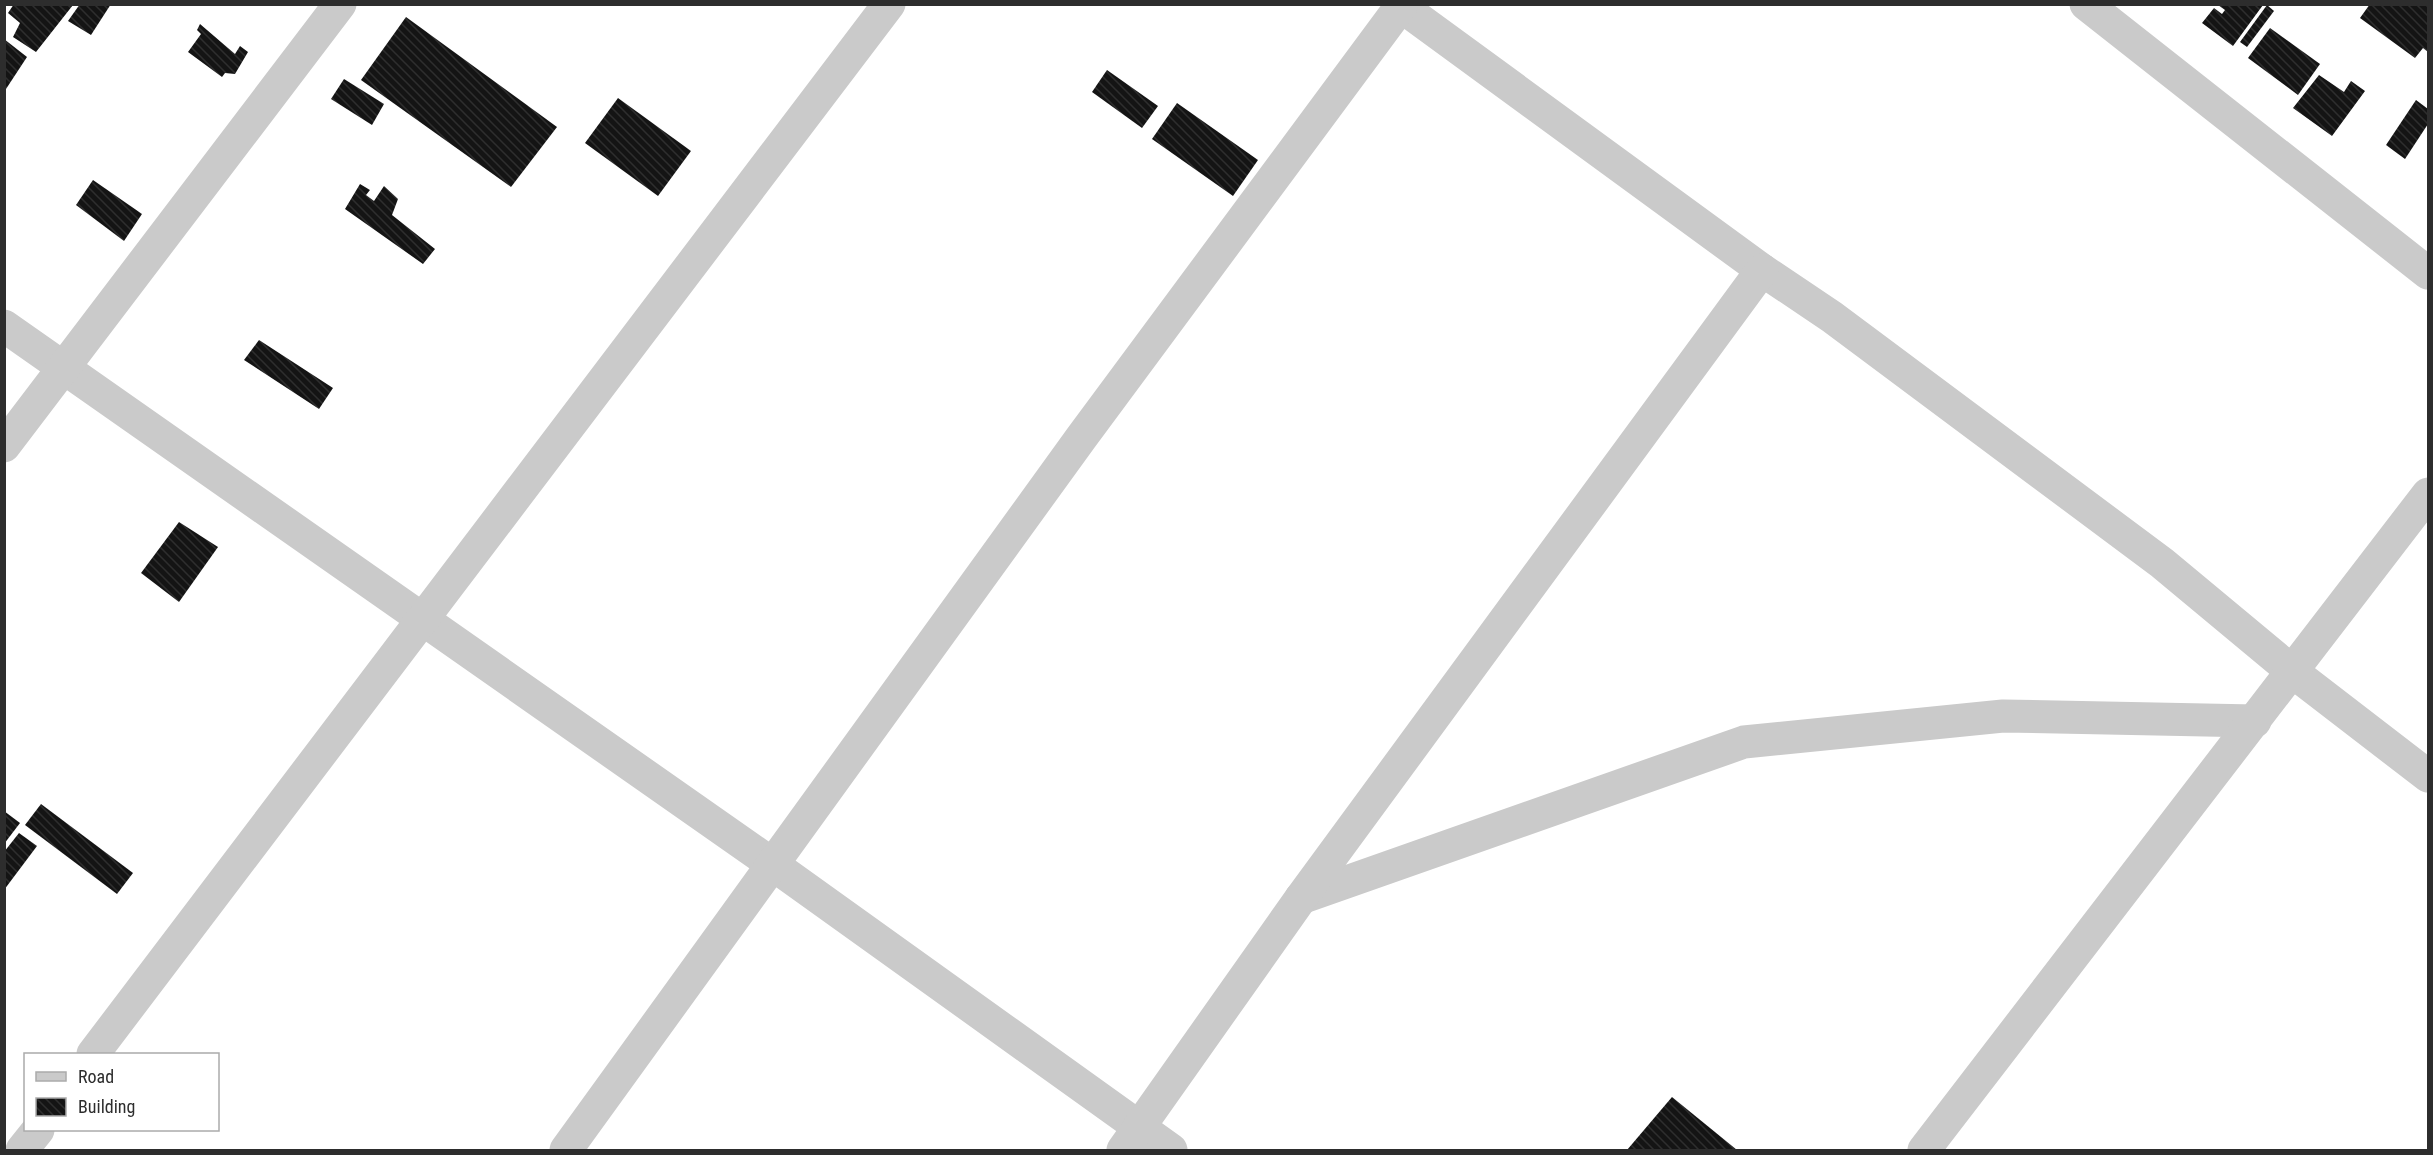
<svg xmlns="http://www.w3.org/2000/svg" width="2433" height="1155" viewBox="0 0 2433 1155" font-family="'Roboto Condensed',sans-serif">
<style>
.building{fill:url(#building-back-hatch)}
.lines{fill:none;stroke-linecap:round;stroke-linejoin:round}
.minor{stroke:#cacaca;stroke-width:33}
</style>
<defs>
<pattern id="building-back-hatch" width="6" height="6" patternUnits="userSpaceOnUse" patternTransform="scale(1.5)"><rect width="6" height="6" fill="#141414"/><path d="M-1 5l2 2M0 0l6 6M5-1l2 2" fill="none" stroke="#2e2e2e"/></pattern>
</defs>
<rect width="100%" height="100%" fill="#fff"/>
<!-- building -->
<g class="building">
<path d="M14 4 31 5H73L36 52 13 37 20 23 8 13Z"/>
<path d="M80 4H111L91 35 68 21Z"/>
<path d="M2370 4H2428V52L2423 48 2415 58 2360 18Z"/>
<path d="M2218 5H2263L2233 46 2202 23 2214 8 2222 14 2225 10Z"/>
<path d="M2267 5 2274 11 2247 47 2240 42Z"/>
<path d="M406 17 557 127 511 187 361 80Z"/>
<path d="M200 24 235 54 240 46 248 52 235 74 225 73 222 77 188 52 201 34 197 30Z"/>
<path d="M2270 28 2320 64 2298 95 2248 58Z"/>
<path d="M4 39 27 57 4 92Z"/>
<path d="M1107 70 1158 106 1142 128 1092 92Z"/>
<path d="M2319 75 2344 92 2351 81 2365 91 2332 136 2293 108Z"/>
<path d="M344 79 384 104 372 125 331 99Z"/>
<path d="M618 98 691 151 658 196 585 143Z"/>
<path d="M2416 100 2428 109V124L2405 159 2386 145Z"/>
<path d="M1177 103 1258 160 1233 196 1152 139Z"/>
<path d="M93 180 142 214 124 241 76 205Z"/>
<path d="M360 184 370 190 366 195 374 201 384 186 398 199 392 215 435 249 423 264 345 209Z"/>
<path d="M259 340 333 388 319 409 244 360Z"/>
<path d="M179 522 218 547 179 602 141 573Z"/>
<path d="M41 804 133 873 117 894 25 825Z"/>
<path d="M4 811 20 823 4 844Z"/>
<path d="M19 833 37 846 4 890V852Z"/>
<path d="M1672 1097 1737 1150H1627Z"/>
</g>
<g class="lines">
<!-- minor -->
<g class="minor">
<path d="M1398 4 1762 270 1832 317 2162 563 2293 672 2428 776"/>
<path d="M2086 4 2428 273"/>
<path d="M4 326 772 864 1171 1150"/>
<path d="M4 446 340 4"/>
<path d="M1301 898 1744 742 2003 716 2255 721"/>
<path d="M93 1054 889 4"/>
<path d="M22 1150 38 1130"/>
<path d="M566 1150 1081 438 1401 6"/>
<path d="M1123 1150 1301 898 1762 270"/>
<path d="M1924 1150 2428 494"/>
</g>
</g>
<!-- border -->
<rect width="2433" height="1155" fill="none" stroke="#2d2d2d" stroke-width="12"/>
<!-- legend -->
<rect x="24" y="1053" width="195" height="78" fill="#ffffff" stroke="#ababab" stroke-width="1.5"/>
<rect x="36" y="1072" width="30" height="9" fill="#cacaca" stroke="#ababab" stroke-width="1.5"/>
<text x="78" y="1083" font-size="18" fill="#2d2d2d">Road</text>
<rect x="36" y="1098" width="30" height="18" fill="url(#building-back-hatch)" stroke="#ababab" stroke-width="1.5"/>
<text x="78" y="1113" font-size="18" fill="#2d2d2d">Building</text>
</svg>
